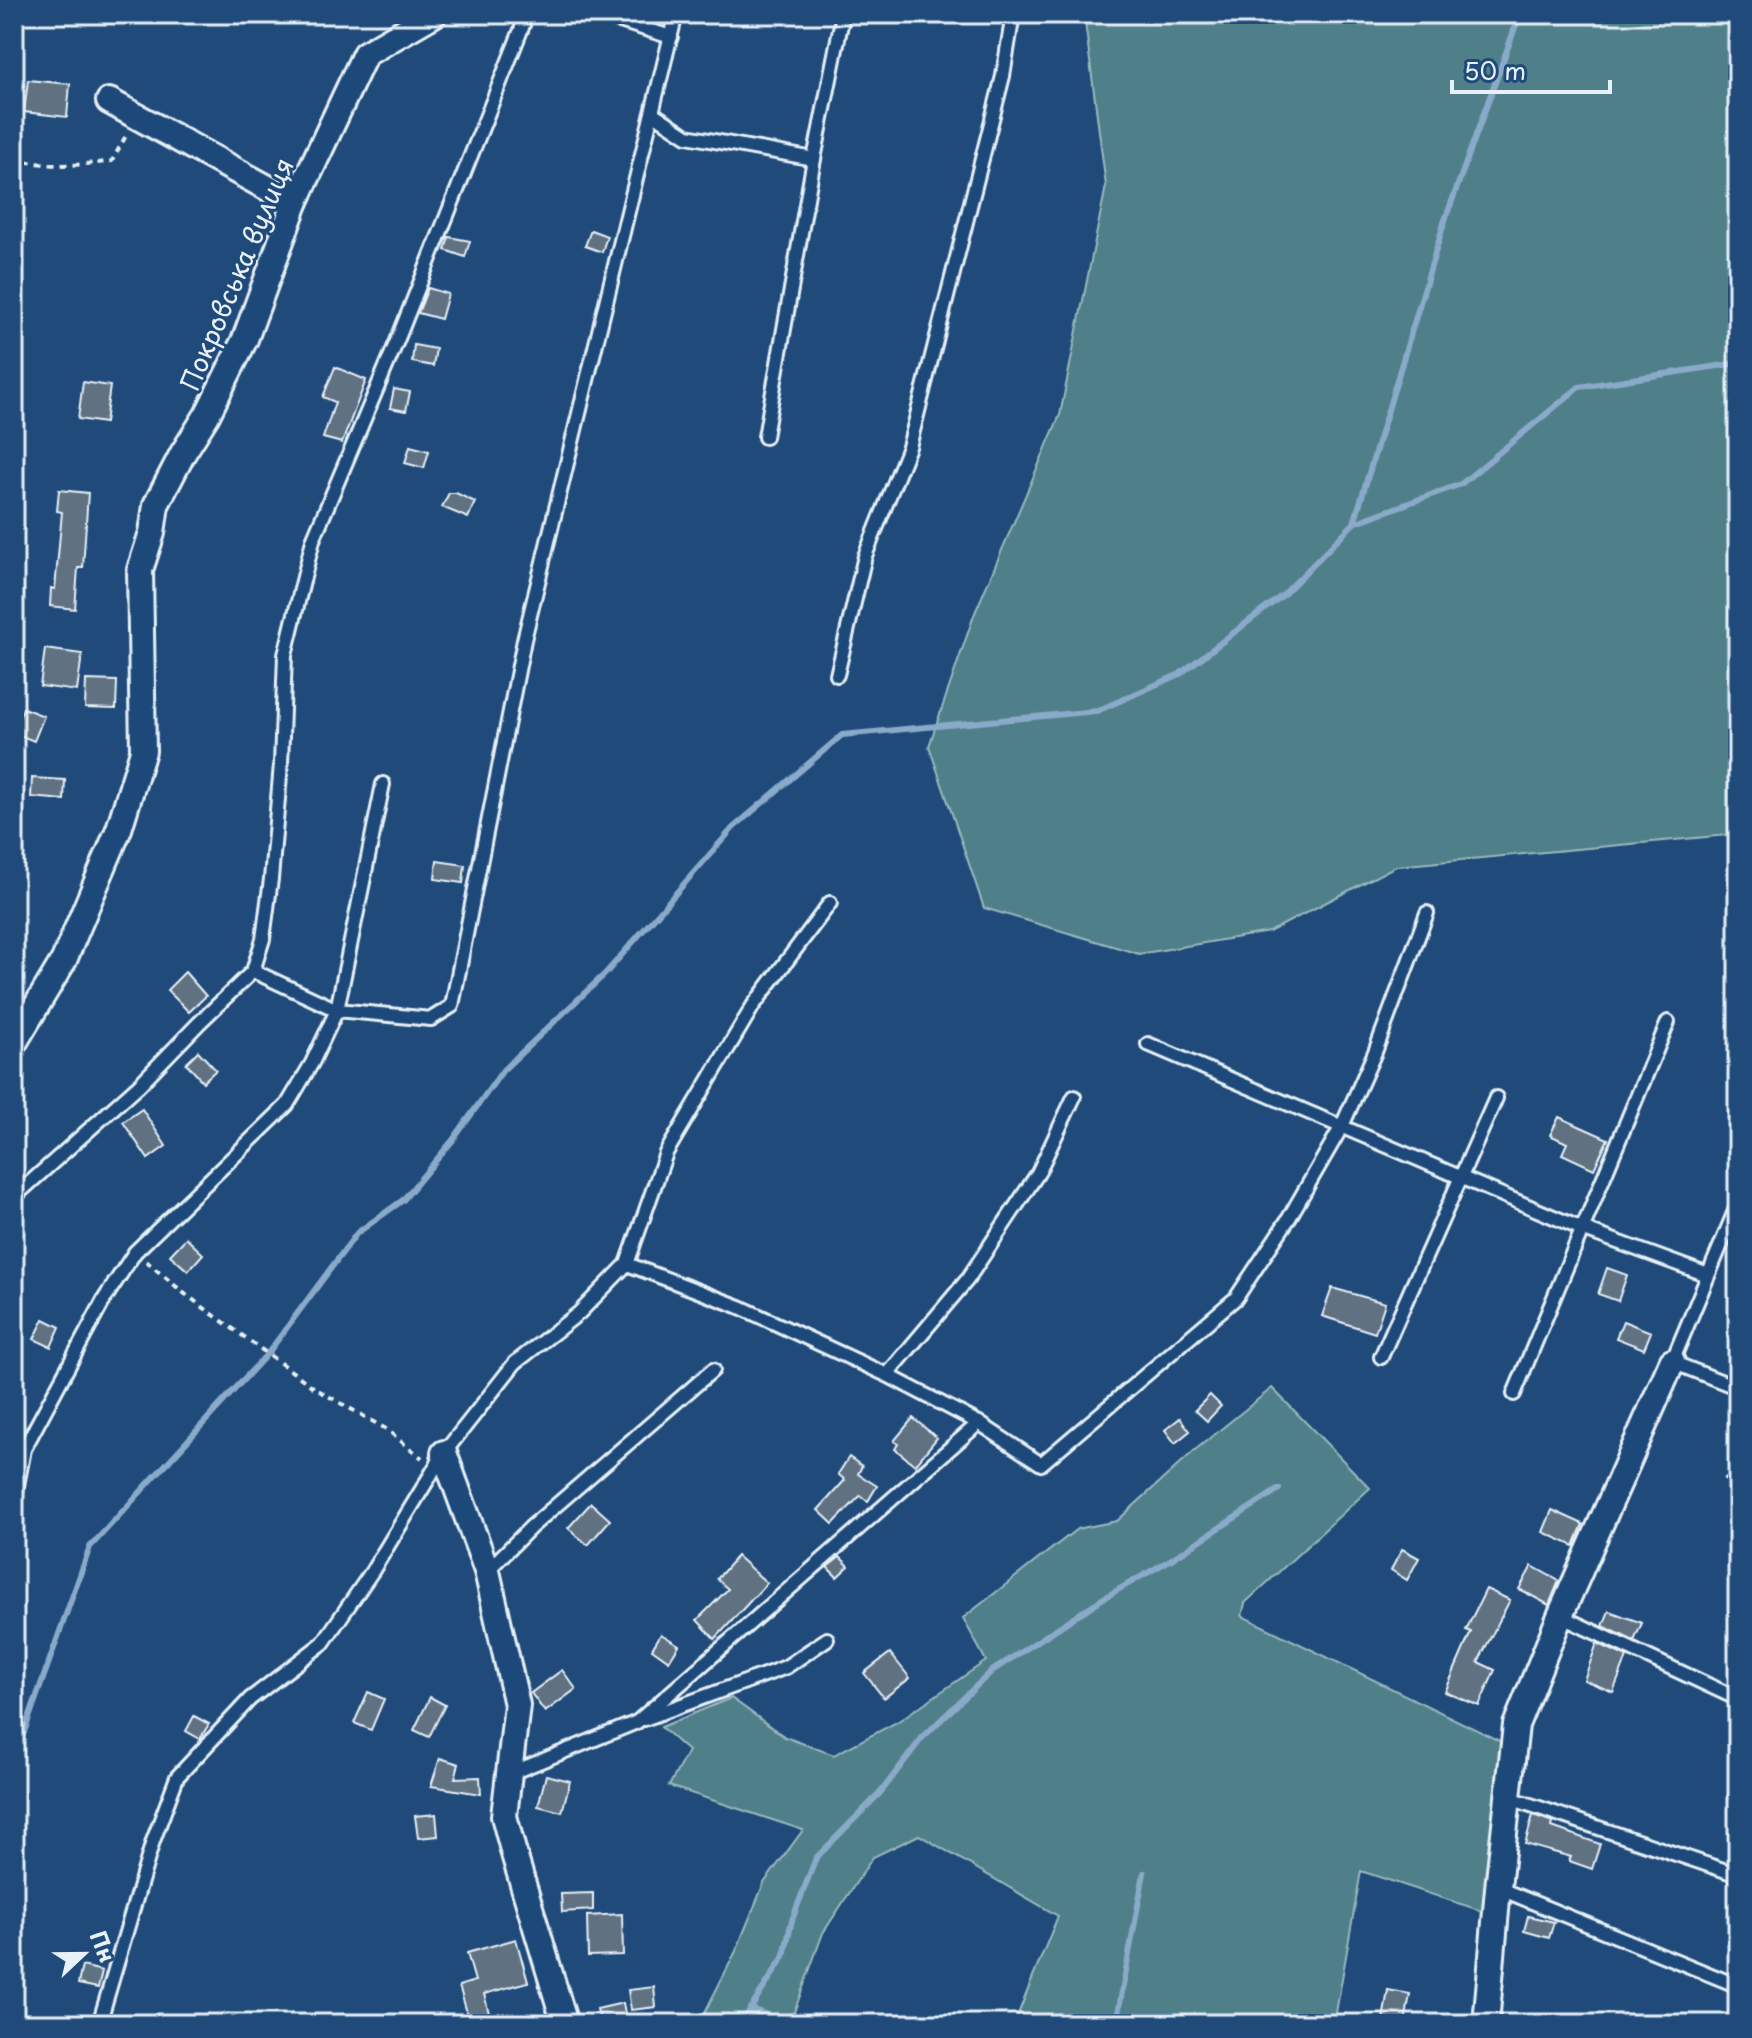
<svg xmlns="http://www.w3.org/2000/svg" width="1752" height="2038" viewBox="0 0 1752 2038" font-family="'Playpen Sans',sans-serif">
<style>
.green{fill:#507f88;stroke:#9cb8c0;stroke-width:2}
.lines{fill:none;stroke-linecap:round;stroke-linejoin:round}
.stream{stroke:#8aaac9;stroke-width:6}
.building{fill:#617181;stroke:#e8f1f8;stroke-width:2}
.lane-casing{stroke:#e8f1f8;stroke-width:18}
.street-casing{stroke:#e8f1f8;stroke-width:30}
.path{stroke:#e8f1f8;stroke-width:4;stroke-dasharray:6 6;stroke-linecap:butt}
.lane{stroke:#1f4a7a;stroke-width:12}
.street{stroke:#1f4a7a;stroke-width:24}
.labels{text-anchor:middle;dominant-baseline:central;stroke-width:6;stroke-linejoin:round;paint-order:stroke}
.street-label{font-size:26px;fill:#e8f1f8;stroke:#1f4a7a}
</style>
<rect width="100%" height="100%" fill="#1f4a7a"/>
<filter id="ink" filterUnits="userSpaceOnUse"><feTurbulence type="fractalNoise" baseFrequency=".0125" numOctaves="2"/><feDisplacementMap in="SourceGraphic" scale="16" xChannelSelector="R" yChannelSelector="G"/><feConvolveMatrix kernelMatrix="1 2 1 2 8 2 1 2 1" color-interpolation-filters="sRGB"/></filter>
<g filter="url(#ink)">
<!-- green -->
<g class="green">
<path d="M1084 14H1738V834L1396 866 1269 932 1139 954 984 908 929 746 974 615 1060 415 1106 186Z"/>
<path d="M1272 1388 1370 1488 1245 1603 1242 1616 1508 1745 1488 1913 1361 1871 1334 2024H1014L1058 1916 919 1835 873 1857 823 1933 794 2012 787 2024H699L736 1951 764 1883 803 1830 669 1786 688 1751 661 1727 731 1698 785 1737 834 1755 897 1722 986 1661 963 1618 1077 1529 1117 1521 1195 1450Z"/>
</g>
<g class="lines">
<!-- stream -->
<g class="stream">
<path d="M1354 523 1461 484 1579 387 1738 363"/>
<path d="M14 1760 90 1547 268 1353 357 1233 403 1200 453 1140 503 1070 605 974 733 828 842 735 1097 711 1180 674 1283 595 1354 523 1444 223 1520 14"/>
<path d="M750 2008 787 2024"/>
<path d="M741 2024 784 1956 792 1920 816 1858 881 1792 922 1738 992 1671 1102 1599 1170 1560 1279 1489"/>
<path d="M1116 2024 1144 1873"/>
</g>
</g>
<!-- building -->
<g class="building">
<path d="M28 80 70 84 67 117 24 112Z"/>
<path d="M591 230 607 236 602 252 585 246Z"/>
<path d="M449 237 470 241 465 257 445 250Z"/>
<path d="M428 288 448 294 441 319 418 313Z"/>
<path d="M414 345 436 349 433 366 412 362Z"/>
<path d="M335 367 366 380 342 443 323 438 335 402 323 397Z"/>
<path d="M83 382 110 386 105 423 78 419Z"/>
<path d="M394 389 410 392 406 411 390 408Z"/>
<path d="M410 446 429 451 424 468 405 463Z"/>
<path d="M59 490 88 493 83 568H78L75 609 50 606 51 588 55 589 62 512 57 511Z"/>
<path d="M449 493H456L475 502 468 518 442 507Z"/>
<path d="M45 649 82 654 77 691 40 686Z"/>
<path d="M86 680 117 681 116 709 85 708Z"/>
<path d="M23 708 44 716 34 741 14 733Z"/>
<path d="M32 778 65 780 64 800 31 797Z"/>
<path d="M437 861 465 865 463 883 435 879Z"/>
<path d="M185 972 206 996 189 1012 167 990Z"/>
<path d="M198 1051 216 1070 203 1082 186 1063Z"/>
<path d="M142 1109 166 1146 148 1159 123 1122Z"/>
<path d="M1559 1117 1608 1139 1594 1169 1562 1154 1567 1143 1550 1135Z"/>
<path d="M186 1238 203 1254 188 1271 170 1255Z"/>
<path d="M1607 1268 1627 1275 1618 1301 1598 1294Z"/>
<path d="M1332 1288 1385 1303 1375 1333 1322 1316Z"/>
<path d="M44 1319 60 1327 51 1347 34 1339Z"/>
<path d="M1623 1321 1651 1332 1644 1349 1616 1338Z"/>
<path d="M1210 1395 1221 1406 1207 1421 1195 1410Z"/>
<path d="M913 1418 937 1438 915 1465 895 1449 898 1444 894 1441Z"/>
<path d="M1180 1418 1190 1431 1175 1443 1165 1430Z"/>
<path d="M849 1457 862 1466 858 1474 877 1486 868 1501 860 1496 833 1524 818 1510 845 1480 838 1474Z"/>
<path d="M591 1503 610 1520 588 1545 568 1528Z"/>
<path d="M1552 1510 1583 1524 1574 1546 1543 1532Z"/>
<path d="M1402 1549 1419 1558 1407 1580 1391 1570Z"/>
<path d="M737 1556 767 1583 715 1639 697 1620 728 1589 717 1579Z"/>
<path d="M840 1557 849 1566 837 1577 827 1567Z"/>
<path d="M1532 1566 1559 1581 1549 1605 1519 1589Z"/>
<path d="M1486 1589 1510 1600 1478 1662 1495 1670 1479 1706 1445 1692 1471 1632 1466 1630Z"/>
<path d="M1609 1611 1642 1623 1634 1641 1603 1626Z"/>
<path d="M661 1634 679 1645 669 1661 652 1649Z"/>
<path d="M1597 1643 1627 1657 1613 1692 1584 1680Z"/>
<path d="M890 1653 910 1678 884 1698 864 1673Z"/>
<path d="M562 1670 576 1689 545 1712 531 1693Z"/>
<path d="M368 1692 384 1699 371 1730 354 1723Z"/>
<path d="M430 1697 445 1705 429 1737 414 1730Z"/>
<path d="M194 1716 209 1724 200 1739 186 1731Z"/>
<path d="M440 1758 459 1764 455 1778 480 1777 481 1794 431 1786Z"/>
<path d="M546 1775 570 1781 562 1812 538 1806Z"/>
<path d="M436 1814 438 1836 418 1838 415 1816Z"/>
<path d="M1533 1815 1553 1822 1552 1827 1600 1844 1592 1869 1569 1861 1571 1857 1525 1844Z"/>
<path d="M593 1893V1910L562 1912 561 1894Z"/>
<path d="M622 1914 623 1955 588 1956 587 1916Z"/>
<path d="M1528 1916 1554 1922 1549 1938 1524 1931Z"/>
<path d="M516 1939 528 1982 484 1994 489 2013 469 2019 459 1986 475 1981 467 1953Z"/>
<path d="M82 1966 102 1971 98 1988 78 1984Z"/>
<path d="M654 1987 656 2007 631 2010 628 1990Z"/>
<path d="M1388 1990 1410 1994 1405 2023 1383 2020Z"/>
<path d="M623 2003 627 2024H601L597 2009Z"/>
</g>
<g class="lines">
<!-- lane casing -->
<g class="lane-casing">
<g id="lane">
<path d="M597 14 671 37"/>
<path d="M654 114 687 136 814 159 843 14"/>
<path d="M765 437 814 159"/>
<path d="M837 675 865 556 909 447 1003 76 1013 14"/>
<path d="M253 971 337 1010 431 1019 452 1006 524 640 676 14"/>
<path d="M1148 1044 1582 1229 1708 1275"/>
<path d="M14 1197 139 1085 199 1023 253 971 263 939 271 879 281 764 285 655 313 540 397 341 523 25 521 14"/>
<path d="M1738 1204 1672 1362 1738 1388"/>
<path d="M627 1264 740 1307 887 1375 979 1423 1041 1464 1236 1298 1289 1218 1342 1126 1375 1052 1427 913"/>
<path d="M1381 1357 1496 1098"/>
<path d="M887 1375 967 1280 1038 1173 1074 1097"/>
<path d="M1514 1394 1668 1022"/>
<path d="M14 1501 24 1449 105 1298 135 1252 287 1105 312 1063 337 1010 383 784"/>
<path d="M487 1571 531 1527 713 1370"/>
<path d="M1560 1616 1738 1699"/>
<path d="M644 1719 786 1667 827 1639"/>
<path d="M509 1774 637 1722 979 1423"/>
<path d="M1507 1797 1738 1875"/>
<path d="M1498 1888 1738 1986"/>
<path d="M99 2024 153 1841 177 1777 250 1699 323 1643 373 1570 444 1453 515 1363 579 1313 627 1264 666 1153 753 1006 830 903"/>
</g>
</g>
<!-- street casing -->
<g class="street-casing">
<g id="street">
<path d="M109 101 295 203"/>
<path d="M14 1043 64 960 119 829 143 751 140 570 152 533 156 505 183 453 207 415 245 339 295 203 365 54 434 14"/>
<path d="M444 1453 487 1571 517 1705 504 1816 514 1854 565 2024"/>
<path d="M1486 2024 1498 1888 1516 1725 1560 1616 1672 1362"/>
</g>
</g>
<!-- path -->
<g class="path">
<path d="M14 159C46 167 79 166 112 161L127 134"/>
<path d="M146 1261 185 1294 316 1389 386 1429 422 1458"/>
<path d="M1724 1478 1738 1484"/>
</g>
<!-- lane -->
<use href="#lane" class="lane"/>
<!-- street -->
<use href="#street" class="street"/>
</g>
</g>
<g class="labels">
<!-- street labels -->
<g class="street-label">
<text transform="translate(236 274) rotate(-67)">Покровська вулиця</text>
</g>
</g>
<!-- margin -->
<rect width="1752" height="2038" fill="none" stroke="#1f4a7a" stroke-width="48"/>
<rect x="24" y="24" width="1704" height="1990" fill="none" stroke="#e8f1f8" stroke-width="3" filter="url(#ink)"/>
<!-- north arrow -->
<g transform="translate(84 1954) rotate(68)" stroke="#1f4a7a" stroke-width="6" paint-order="stroke">
<path d="M0-6L14 30L0 20L-14 30Z" fill="#e8f1f8"/>
<text y="-12" font-size="22" font-weight="bold" text-anchor="middle" fill="#e8f1f8">Пн</text>
</g>
<!-- scale -->
<path d="M1452 80v12h158v-12" fill="none" stroke="#e8f1f8" stroke-width="4"/>
<text x="1464" y="80" font-size="24" fill="#e8f1f8" stroke="#1f4a7a" stroke-width="6" paint-order="stroke">50 m</text>
</svg>
